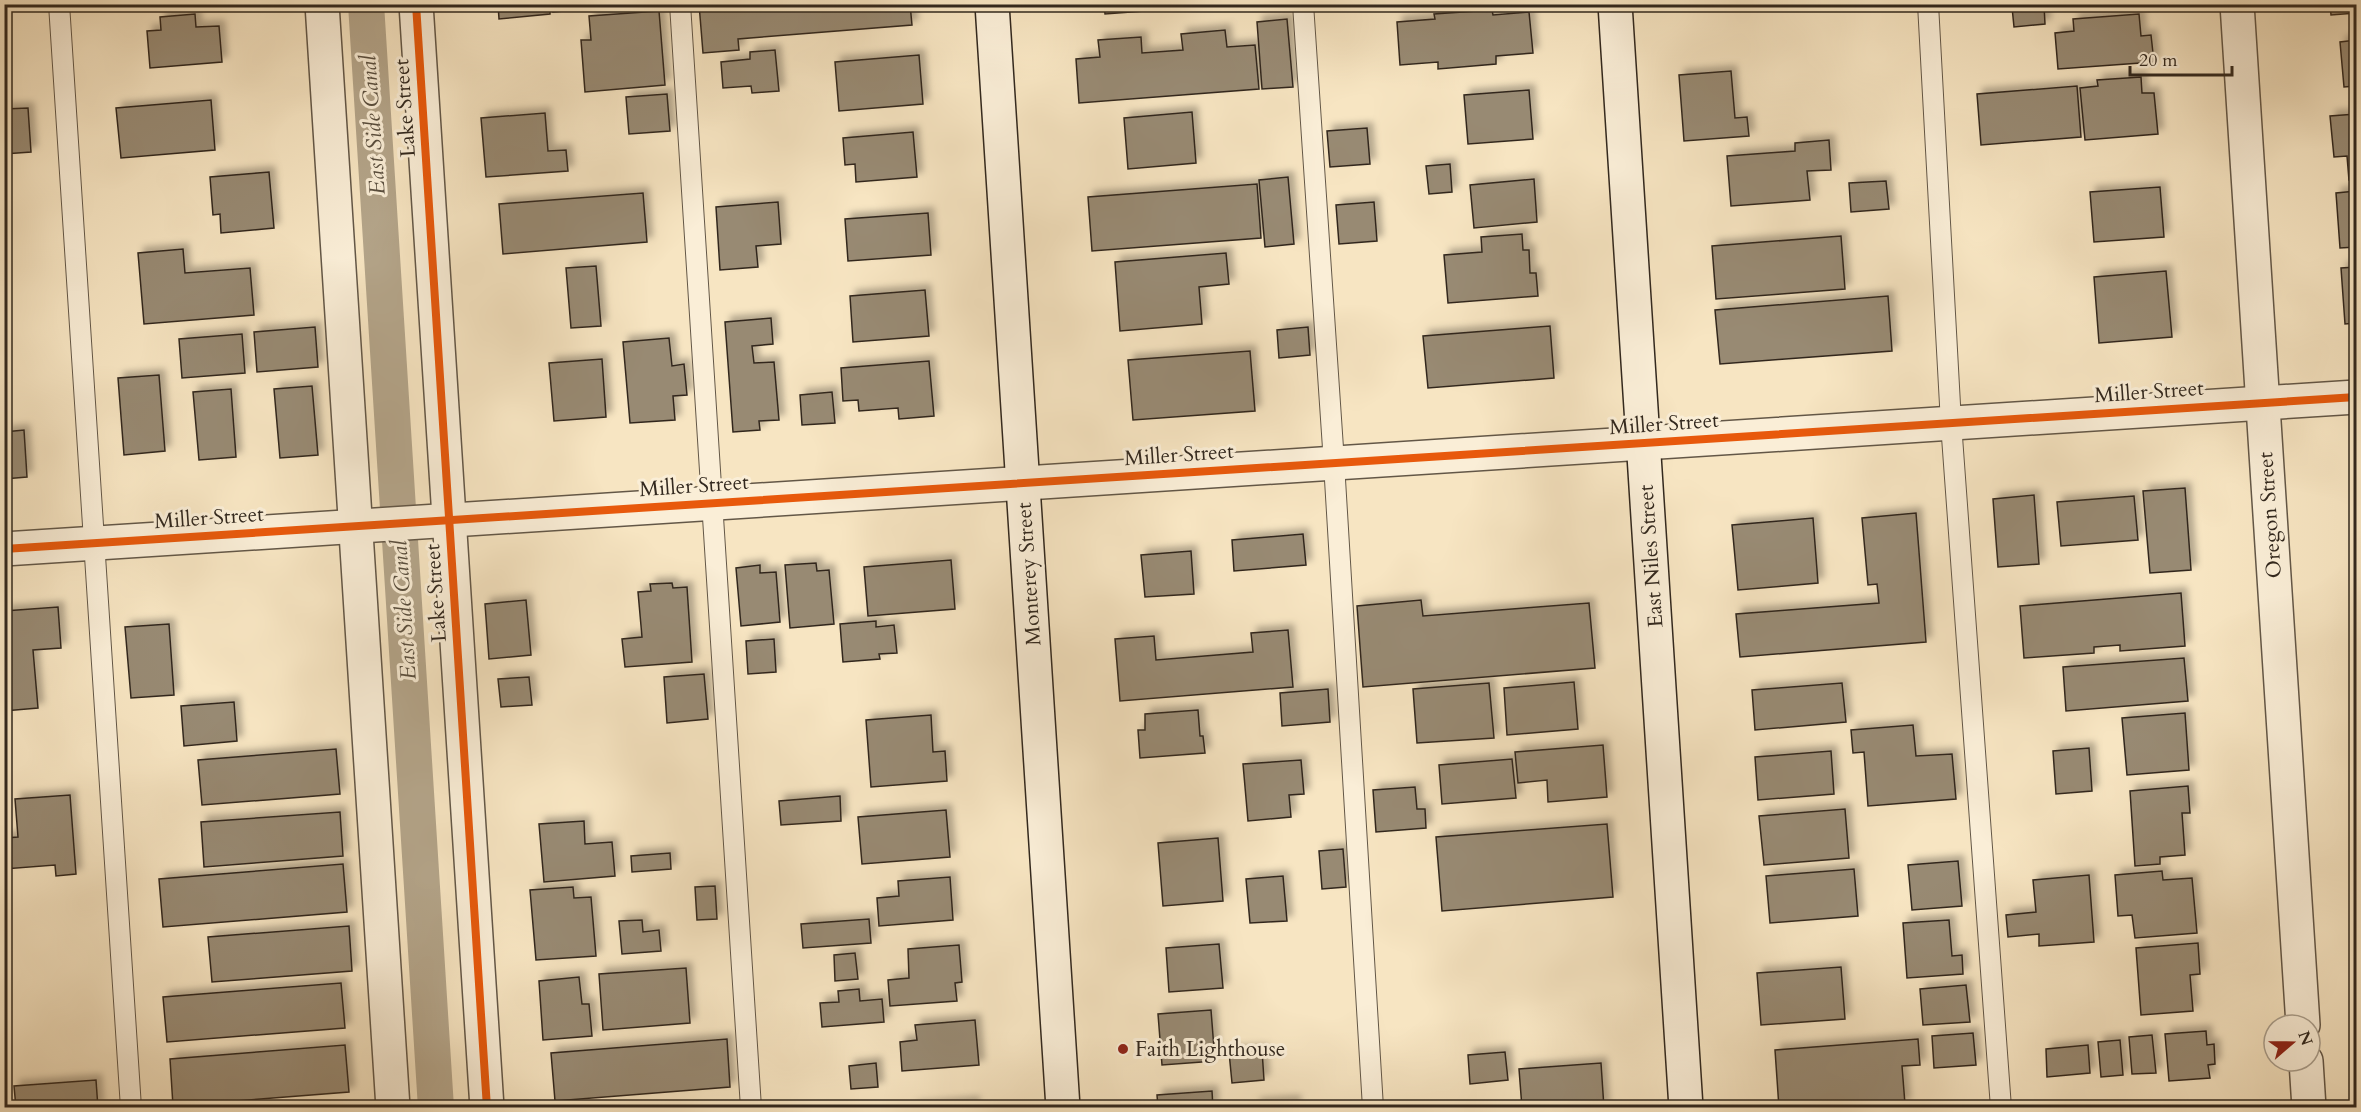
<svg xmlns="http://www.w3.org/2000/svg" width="2361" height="1112" viewBox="0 0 2361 1112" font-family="Cardo,serif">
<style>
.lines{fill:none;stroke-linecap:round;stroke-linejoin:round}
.canal{stroke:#b4a58a;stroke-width:36}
.building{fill:#988a73;stroke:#32281e;stroke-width:1.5;filter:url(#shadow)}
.service-casing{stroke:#635747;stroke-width:22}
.minor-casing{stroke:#635747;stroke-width:36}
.secondary-casing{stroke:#32281e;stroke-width:36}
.service{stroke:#faeed7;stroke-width:20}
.minor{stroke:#faeed7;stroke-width:33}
.secondary{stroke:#faeed7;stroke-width:33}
.cycleway-casing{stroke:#faeed7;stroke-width:11}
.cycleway{stroke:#e8590c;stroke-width:8}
.poi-dot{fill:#8f2418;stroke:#faeed7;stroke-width:2}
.labels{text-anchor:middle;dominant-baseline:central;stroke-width:6;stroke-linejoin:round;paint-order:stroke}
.street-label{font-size:21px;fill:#32281e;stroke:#faeed7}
.poi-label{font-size:21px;fill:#32281e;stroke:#faeed7;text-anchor:start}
.water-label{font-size:22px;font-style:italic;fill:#594e3e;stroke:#faeed7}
</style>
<defs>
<filter id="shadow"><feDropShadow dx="5.5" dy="-5.5" stdDeviation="3" flood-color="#0004"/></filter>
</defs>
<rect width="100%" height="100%" fill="#f7e5c2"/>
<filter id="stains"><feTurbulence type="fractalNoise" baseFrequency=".00333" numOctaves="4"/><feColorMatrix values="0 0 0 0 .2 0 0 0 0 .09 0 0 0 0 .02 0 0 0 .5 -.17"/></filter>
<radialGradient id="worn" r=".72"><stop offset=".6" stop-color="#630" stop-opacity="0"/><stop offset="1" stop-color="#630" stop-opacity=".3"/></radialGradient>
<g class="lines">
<!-- canal -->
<path class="canal" d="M366 4 436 1108"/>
</g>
<!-- building -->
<g class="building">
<path d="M498 4H550V14L499 19Z"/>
<path d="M553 4H587V9L553 12Z"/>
<path d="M699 4H910L912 25 738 39 739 50 703 53Z"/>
<path d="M1104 4H1171V9L1105 14Z"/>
<path d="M2330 4H2356V13L2331 15Z"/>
<path d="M2044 5 2045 24 2014 27 2012 7Z"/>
<path d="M1492 10 1493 15 1529 12 1533 53 1496 56V64L1438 69V62L1400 65 1397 22 1435 19 1434 14Z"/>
<path d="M659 11 665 85 585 92 581 40H591L589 16Z"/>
<path d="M195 14 196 27 219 26 222 62 150 68 147 31 161 30 160 17Z"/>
<path d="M2139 14 2141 36 2151 35 2154 62 2058 69 2055 33 2074 31 2073 19Z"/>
<path d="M1287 19 1293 87 1262 89 1257 22Z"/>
<path d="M1225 30 1227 47 1255 45 1259 89 1079 103 1076 59 1100 57 1098 40 1141 37 1142 53 1183 50 1181 34Z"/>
<path d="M2356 40V86L2344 87 2340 42Z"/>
<path d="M775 50 779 91 752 93 751 86 723 88 721 62 750 59V52Z"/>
<path d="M919 55 923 104 839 111 835 62Z"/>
<path d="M1731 71 1735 118 1747 117 1749 136 1684 141 1679 75Z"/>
<path d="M2141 77 2142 93H2154L2158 134 2085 140 2080 88 2098 86 2097 80Z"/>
<path d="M2077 86 2081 137 1981 145 1977 94Z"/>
<path d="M1529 90 1533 139 1468 144 1464 95Z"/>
<path d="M667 94 670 131 629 134 626 97Z"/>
<path d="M211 100 215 150 121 158 116 108Z"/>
<path d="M28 108 31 152 4 154V109Z"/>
<path d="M1192 112 1196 163 1128 169 1124 118Z"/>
<path d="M545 113 548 151 566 150 568 171 486 177 481 118Z"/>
<path d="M2356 114V180H2349L2347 156 2334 157 2330 116Z"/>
<path d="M1367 128 1370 164 1330 167 1327 131Z"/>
<path d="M913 132 917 177 856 182 855 164 845 165 843 138Z"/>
<path d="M1829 140 1831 170 1807 171 1810 200 1731 206 1727 156 1795 151V143Z"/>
<path d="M1450 164 1452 192 1429 194 1426 166Z"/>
<path d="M269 172 274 228 221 233 220 214 213 215 210 177Z"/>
<path d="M1288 177 1294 244 1265 247 1259 180Z"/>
<path d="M1534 179 1537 222 1474 228 1470 185Z"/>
<path d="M1886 181 1889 209 1851 212 1849 183Z"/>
<path d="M1257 184 1261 238 1092 251 1088 197Z"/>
<path d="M2160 187 2164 237 2094 242 2090 192Z"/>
<path d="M2356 191V247L2340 248 2336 193Z"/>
<path d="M643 193 647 242 503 254 499 204Z"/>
<path d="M778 202 781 244 756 246 758 267 720 270 716 207Z"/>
<path d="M1374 202 1377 241 1339 244 1336 205Z"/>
<path d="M928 213 931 255 848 261 845 219Z"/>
<path d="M1522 234 1523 250H1529L1530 273H1536L1538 296 1448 303 1444 255 1482 252 1481 237Z"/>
<path d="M1841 236 1845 289 1716 299 1712 246Z"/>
<path d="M183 249 185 273 250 268 254 315 144 324 138 253Z"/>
<path d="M1226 253 1229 284 1199 287 1202 324 1120 331 1115 262Z"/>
<path d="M596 266 601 326 571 328 566 268Z"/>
<path d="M2356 267V323L2345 324 2341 268Z"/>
<path d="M2166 271 2172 337 2099 343 2094 277Z"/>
<path d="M925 290 929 336 853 342 850 296Z"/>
<path d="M1888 296 1892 351 1720 364 1715 310Z"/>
<path d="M771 318 773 344 752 346 754 363 774 362 779 420 759 421 760 430 733 432 725 322Z"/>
<path d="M1550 326 1554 378 1428 388 1423 336Z"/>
<path d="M315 327 318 367 257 372 254 332Z"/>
<path d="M1308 327 1310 355 1279 358 1277 330Z"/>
<path d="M242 334 245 373 182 378 179 339Z"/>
<path d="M669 338 672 366 684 364 687 395 673 396 675 420 630 423 623 342Z"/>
<path d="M1250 351 1255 411 1133 420 1128 360Z"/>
<path d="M602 359 606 417 554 421 549 363Z"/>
<path d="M929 361 934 416 899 419 898 408 859 411 858 400 843 401 841 368Z"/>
<path d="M159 375 165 451 124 455 118 378Z"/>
<path d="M312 386 318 455 280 458 274 389Z"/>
<path d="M231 389 236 457 199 460 193 392Z"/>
<path d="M832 392 835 423 802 425 800 395Z"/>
<path d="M24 430 27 477 4 479V432Z"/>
<path d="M2185 488 2191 570 2150 573 2143 491Z"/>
<path d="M2034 495 2039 564 1998 567 1993 499Z"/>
<path d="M2134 496 2138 540 2061 546 2057 502Z"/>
<path d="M1916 513 1926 642 1740 657 1736 614 1879 603 1877 584 1868 585 1862 518Z"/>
<path d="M1813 518 1818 583 1738 590 1732 525Z"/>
<path d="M1303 534 1306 565 1234 571 1232 540Z"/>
<path d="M1191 551 1194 594 1145 597 1141 555Z"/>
<path d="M951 560 955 609 868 616 864 567Z"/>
<path d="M816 563 817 571 829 570 834 624 790 628 785 565Z"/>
<path d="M760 565V573L776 572 780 622 741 626 736 568Z"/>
<path d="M672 583 673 588 687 587 692 662 625 667 622 639 642 637 638 592 651 591 650 584Z"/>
<path d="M2181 593 2185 646 2120 651V645L2094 647V653L2024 658 2020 606Z"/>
<path d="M526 600 531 655 489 659 485 604Z"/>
<path d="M1421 600 1423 616 1589 603 1595 668 1363 687 1357 606Z"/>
<path d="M58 607 61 648 33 650 38 708 4 711V611Z"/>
<path d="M876 621V627L894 625 897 653 879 654 880 659 843 662 840 624Z"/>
<path d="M169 624 174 695 131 698 125 627Z"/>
<path d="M1288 630 1293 687 1120 701 1115 639 1154 636 1156 660 1253 652 1251 633Z"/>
<path d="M774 639 776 672 748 674 746 641Z"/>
<path d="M2184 658 2188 701 2066 711 2063 667Z"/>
<path d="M704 674 708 719 667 723 664 677Z"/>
<path d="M529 677 532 705 501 707 498 679Z"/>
<path d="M1574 682 1578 729 1507 735 1504 688Z"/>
<path d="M1489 683 1494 738 1417 743 1413 689Z"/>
<path d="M1842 683 1846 722 1755 730 1752 690Z"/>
<path d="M1328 689 1330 722 1282 726 1280 693Z"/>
<path d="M234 702 237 741 184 746 181 706Z"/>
<path d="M1198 710 1200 736H1203L1205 753 1140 758 1138 730H1145V714Z"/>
<path d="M2185 713 2189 770 2127 775 2122 718Z"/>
<path d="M931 715 933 752 945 751 947 781 871 787 866 720Z"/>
<path d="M1913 725 1916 756 1952 754 1956 799 1868 806 1864 752 1853 753 1851 730Z"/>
<path d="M1603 745 1607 797 1548 802 1547 780 1518 783 1515 752Z"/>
<path d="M2089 748 2092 791 2056 794 2053 751Z"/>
<path d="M336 749 340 794 202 805 198 760Z"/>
<path d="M1831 751 1834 794 1758 800 1755 757Z"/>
<path d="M1512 759 1516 798 1442 804 1439 765Z"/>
<path d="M1301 760 1304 794 1289 795 1291 817 1248 821 1243 764Z"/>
<path d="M2188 786 2190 813H2182L2185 855 2160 857V864L2135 866 2130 791Z"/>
<path d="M1415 787 1417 809H1425L1426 828 1376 832 1373 790Z"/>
<path d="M70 795 76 874 56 876 55 865 4 869V838L18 837 15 799Z"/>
<path d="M840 796 841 821 781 825 779 801Z"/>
<path d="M1845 809 1849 858 1764 865 1759 816Z"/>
<path d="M946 810 950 857 862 864 858 817Z"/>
<path d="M340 812 343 856 204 867 201 822Z"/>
<path d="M584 821 585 844 612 842 615 876 544 882 539 824Z"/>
<path d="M1607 824 1613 897 1442 911 1436 837Z"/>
<path d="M1218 838 1223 901 1163 906 1158 843Z"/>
<path d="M1343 849 1346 887 1322 889 1319 851Z"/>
<path d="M670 853 671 869 632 872 631 856Z"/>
<path d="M1958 861 1962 906 1912 910 1908 865Z"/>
<path d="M343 864 347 912 163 927 159 879Z"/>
<path d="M1854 869 1858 916 1770 923 1766 876Z"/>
<path d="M2162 871 2163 880 2192 878 2197 933 2135 938 2132 915 2118 916 2115 875Z"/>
<path d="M2089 875 2094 942 2039 946V934L2008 937 2006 915 2036 912 2033 880Z"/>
<path d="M1283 876 1287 921 1250 923 1246 879Z"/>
<path d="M950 877 953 920 879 926 877 898 899 896 898 881Z"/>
<path d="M715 886 717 919 697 920 695 887Z"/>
<path d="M573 887 574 898 591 897 596 956 536 960 530 890Z"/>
<path d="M869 919 871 943 803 948 801 924Z"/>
<path d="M642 920 643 932 659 930 661 951 622 954 619 921Z"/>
<path d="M1949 920 1952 956 1962 955 1963 974 1907 978 1903 923Z"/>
<path d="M349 926 352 971 212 982 208 937Z"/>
<path d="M2198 943 2200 974 2190 975 2193 1011 2141 1015 2136 948Z"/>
<path d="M1219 944 1223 988 1169 992 1166 948Z"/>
<path d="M959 945 962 982 955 983 957 1001 890 1006 888 980 909 978 908 949Z"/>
<path d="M855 953 858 979 835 981 834 955Z"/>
<path d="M1841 967 1845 1019 1761 1025 1757 973Z"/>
<path d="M686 968 690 1023 603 1030 599 974Z"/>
<path d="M579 977 582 1004H589L592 1036 543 1040 539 981Z"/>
<path d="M341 983 345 1028 167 1042 163 997Z"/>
<path d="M1966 985 1970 1022 1923 1025 1920 989Z"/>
<path d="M859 989 860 1001 882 999 884 1022 822 1027 820 1003 839 1002 838 991Z"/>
<path d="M1211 1010 1215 1061 1162 1065 1158 1014Z"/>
<path d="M975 1020 979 1065 902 1071 900 1042 917 1040 915 1025Z"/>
<path d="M2206 1031 2207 1045 2214 1044 2215 1064 2208 1065 2210 1078 2169 1081 2165 1034Z"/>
<path d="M1973 1033 1976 1065 1934 1068 1932 1036Z"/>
<path d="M2152 1035 2156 1073 2132 1074 2129 1037Z"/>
<path d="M727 1039 730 1087 555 1101 551 1053Z"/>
<path d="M1918 1039 1920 1065 1902 1066 1905 1104 1863 1108H1779L1775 1050Z"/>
<path d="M2120 1040 2123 1075 2101 1077 2098 1042Z"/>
<path d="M345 1045 349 1092 173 1106 170 1059Z"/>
<path d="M2088 1045 2090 1073 2047 1077 2046 1049Z"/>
<path d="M1262 1050 1264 1080 1232 1083 1229 1052Z"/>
<path d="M1505 1052 1508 1080 1470 1084 1468 1055Z"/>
<path d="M876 1063 878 1087 851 1089 849 1066Z"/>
<path d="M1601 1063 1604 1108H1522L1519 1069Z"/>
<path d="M96 1080 98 1108H16L14 1086Z"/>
<path d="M1212 1091 1213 1108H1158L1157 1095Z"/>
<path d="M1295 1101V1108H1255V1104Z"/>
<path d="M974 1102V1108H912V1107Z"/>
</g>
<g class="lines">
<!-- service casing -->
<g class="service-casing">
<g id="service">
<path d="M59 4 131 1108"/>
<path d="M680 4 751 1108"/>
<path d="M1303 4 1334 463 1373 1108"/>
<path d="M1928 4 1951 423 2001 1108"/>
</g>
</g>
<!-- minor casing -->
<g class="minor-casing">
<g id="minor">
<path d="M322 4 393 1108"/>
<path d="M416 4 487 1108"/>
<path d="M2237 4 2303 1025"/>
<path d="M4 549 2356 397"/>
<path d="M2306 1061 2309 1108"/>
</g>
</g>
<!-- secondary casing -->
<g class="secondary-casing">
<g id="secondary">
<path d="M992 4 1063 1108"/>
<path d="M1615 4 1686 1108"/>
</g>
</g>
<!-- service -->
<use href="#service" class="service"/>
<!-- minor -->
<use href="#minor" class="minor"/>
<!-- secondary -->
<use href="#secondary" class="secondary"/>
<!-- cycleway casing -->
<g class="cycleway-casing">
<g id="cycleway">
<path d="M416 4 487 1108"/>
<path d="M4 549 2356 397"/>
</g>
</g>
<!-- cycleway -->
<use href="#cycleway" class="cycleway"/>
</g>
<!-- markers -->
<circle class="poi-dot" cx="1123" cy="1049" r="6"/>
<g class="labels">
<!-- street labels -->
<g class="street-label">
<text transform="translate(405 108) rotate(-94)">Lake Street</text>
<text transform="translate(2149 392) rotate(-4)">Miller Street</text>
<text transform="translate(1664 424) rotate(-4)">Miller Street</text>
<text transform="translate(1179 455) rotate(-4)">Miller Street</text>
<text transform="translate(694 486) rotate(-4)">Miller Street</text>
<text transform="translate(2270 515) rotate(-94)">Oregon Street</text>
<text transform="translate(209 518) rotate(-4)">Miller Street</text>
<text transform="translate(1651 556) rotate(-94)">East Niles Street</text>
<text transform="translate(1029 574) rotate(-94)">Monterey Street</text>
<text transform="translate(436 593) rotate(-94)">Lake Street</text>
</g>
<!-- poi labels -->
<g class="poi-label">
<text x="1135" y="1049">Faith Lighthouse</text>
</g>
<!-- water labels -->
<g class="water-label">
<text transform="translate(373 125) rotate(-94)">East Side Canal</text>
<text transform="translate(404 610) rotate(-94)">East Side Canal</text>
</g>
</g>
<!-- margin -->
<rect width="2361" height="1112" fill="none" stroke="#f7e5c2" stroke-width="24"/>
<rect x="6" y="6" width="2349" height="1100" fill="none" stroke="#32281e" stroke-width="3"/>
<rect x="12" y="12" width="2337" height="1088" fill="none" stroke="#32281e" stroke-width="1.5"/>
<!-- north arrow -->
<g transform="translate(2292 1043) rotate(70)"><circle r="28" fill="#faeed7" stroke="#aa9f8d" stroke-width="1.5"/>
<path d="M0-4.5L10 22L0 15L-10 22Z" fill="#8f2418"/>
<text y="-9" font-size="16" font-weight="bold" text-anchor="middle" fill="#32281e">N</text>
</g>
<!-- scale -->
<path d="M2130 66v9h102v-9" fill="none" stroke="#32281e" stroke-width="3"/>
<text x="2139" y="66" font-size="18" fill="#32281e" stroke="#faeed7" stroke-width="4.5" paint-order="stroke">20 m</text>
<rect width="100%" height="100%" filter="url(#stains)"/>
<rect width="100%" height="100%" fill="url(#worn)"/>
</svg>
